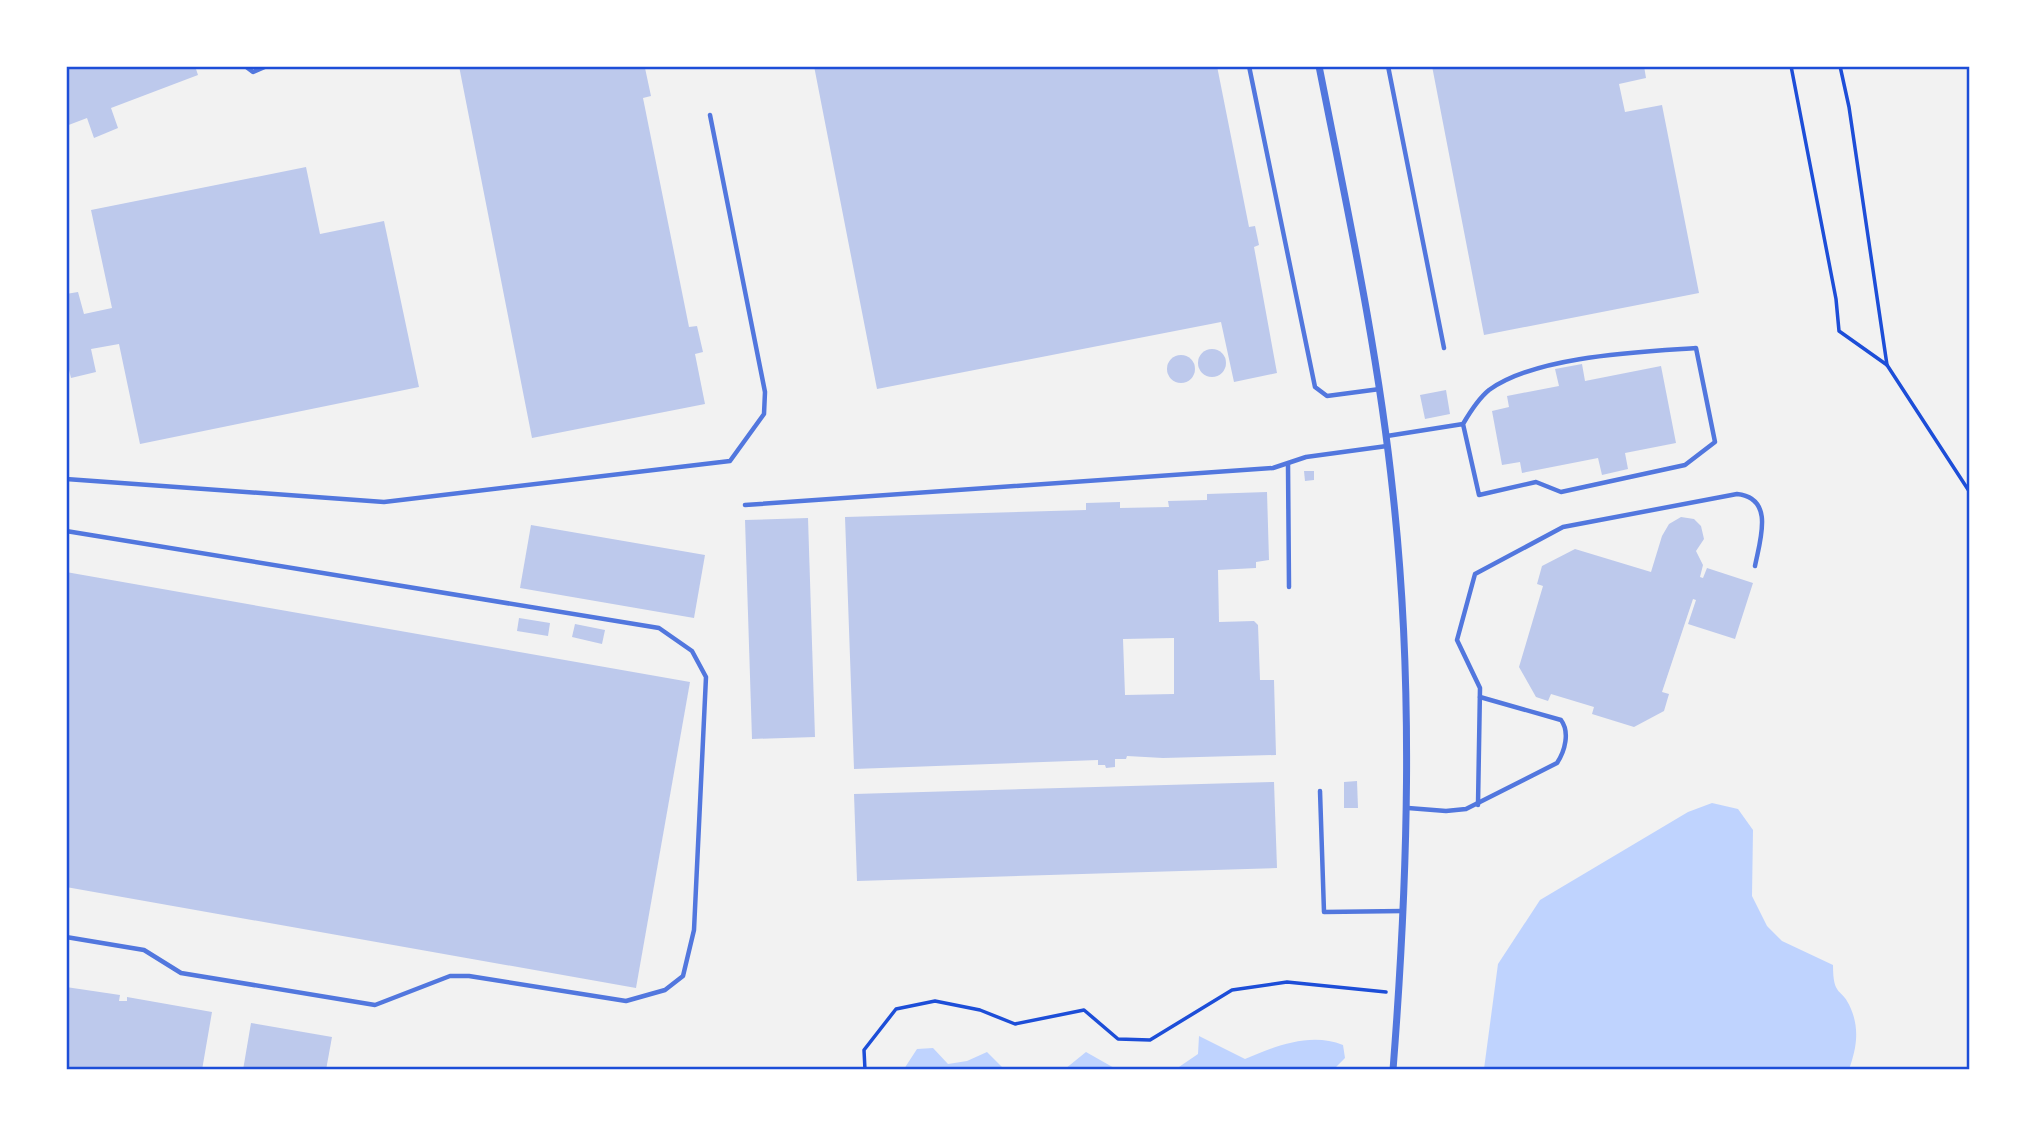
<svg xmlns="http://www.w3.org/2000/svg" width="2036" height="1136" viewBox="0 0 2036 1136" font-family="'Asap Condensed',sans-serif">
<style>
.water{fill:#bfd3fe}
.building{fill:#bdc9ec;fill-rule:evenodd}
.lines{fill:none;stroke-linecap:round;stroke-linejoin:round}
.path{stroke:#1d4ed8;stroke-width:3.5}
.service{stroke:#5277de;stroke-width:4.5}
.minor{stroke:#5277de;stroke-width:7}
.neatline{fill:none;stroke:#1d4ed8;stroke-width:2.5}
</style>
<rect width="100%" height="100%" fill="#f2f2f2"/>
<!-- water -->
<g class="water">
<path d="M1712 803 1738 809 1753 830 1752 896 1767 926 1782 941 1833 965C1833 999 1842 986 1851 1009 1860 1030 1856 1050 1849 1069H1484L1498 964 1540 900 1688 812Z"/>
<path d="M1199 1036 1245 1059C1276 1046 1310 1032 1343 1045L1345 1058 1334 1069H1176L1198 1054Z"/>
<path d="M933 1048 948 1064 967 1061 987 1052 1004 1069H904L917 1049Z"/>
<path d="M1086 1052 1116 1069H1065Z"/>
</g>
<!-- building -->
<g class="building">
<path d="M66 66H195L198 75 111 108 118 128 94 138 87 118 66 126Z"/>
<path d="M459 66 645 68 651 96 643 98 689 327 697 326 703 352 695 354 705 404 532 438Z"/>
<path d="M814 66H1217L1249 227 1255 226 1259 245 1254 247 1277 373 1234 382 1221 322 877 389Z"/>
<path d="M1432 66H1644L1646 78 1619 84 1625 112 1662 105 1699 293 1484 335Z"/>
<path d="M306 167 320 234 384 221 419 387 140 444 119 344 91 349 96 372 71 378 66 358V294L78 292 84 314 112 308 91 210Z"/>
<circle cx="1212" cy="363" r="14"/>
<circle cx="1181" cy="369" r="14"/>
<path d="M1582 364 1585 381 1661 366 1676 443 1625 453 1628 469 1602 475 1598 458 1522 473 1520 462 1502 465 1492 411 1509 407 1507 396 1559 386 1555 369Z"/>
<path d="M1446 390 1450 414 1425 419 1420 395Z"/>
<path d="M1304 471H1314V480L1305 481Z"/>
<path d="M1267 492 1269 560 1256 562V568L1218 570 1219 622 1254 621 1258 625 1260 680H1274L1276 755 1163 758 1127 756 1126 759H1115V767L1106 768 1105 765H1098V760L854 769 845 517 1086 510V503L1120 502V508L1169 507 1168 501 1207 500V494ZM1174 638V694L1125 695 1123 639Z"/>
<path d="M1681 517 1694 519 1701 526 1704 539 1696 551 1703 565 1700 577 1703 578 1707 568 1753 583 1735 639 1688 624 1696 600 1693 599 1662 692 1669 694 1664 711 1634 727 1592 714 1594 707 1551 694 1548 701 1536 697 1519 667 1543 586 1537 584 1542 566 1575 549 1651 572 1662 536 1669 524Z"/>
<path d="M808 518 815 737 752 739 745 520Z"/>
<path d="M531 525 705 555 694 618 520 588Z"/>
<path d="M66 572 690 682 636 988 66 887Z"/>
<path d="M519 618 550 623 548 636 517 631Z"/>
<path d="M575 624 605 630 602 644 572 637Z"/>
<path d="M1357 781 1358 808H1344V782Z"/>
<path d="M1274 782 1277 868 857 881 854 794Z"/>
<path d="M66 987 120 995 119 1001H127V997L212 1012 202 1070H66Z"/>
<path d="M251 1023 332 1037 326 1070H243Z"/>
</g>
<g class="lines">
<!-- path -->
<g class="path">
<path d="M1791 66 1836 299 1839 331 1887 365 1969 491"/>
<path d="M1840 66 1849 107 1887 365"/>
<path d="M865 1070 864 1050 896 1009 935 1001 980 1010 1015 1024 1084 1010 1118 1039 1150 1040 1232 990 1287 982 1386 992"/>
</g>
<!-- service -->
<g class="service">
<path d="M245 66 253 72 267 66"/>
<path d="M1249 66 1315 387 1327 396 1380 389"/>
<path d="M1388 66 1444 348"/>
<path d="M1387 436 1463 424 1479 495 1536 482 1561 492 1685 465 1715 442 1696 348C1638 352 1536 356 1489 390 1478 399 1470 412 1463 424"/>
<path d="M1288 464 1289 587"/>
<path d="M66 479 384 502 730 461 764 414 765 392 710 115"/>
<path d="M745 505 1273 468 1306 457 1387 446"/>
<path d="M66 531 659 628 692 651 706 677 694 930 683 976 665 990 626 1001 469 976H450L375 1005 181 973 144 950 66 937"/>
<path d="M1320 791 1324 912 1403 911"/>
<path d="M1478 805 1480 688 1457 640 1475 574 1563 527 1737 494C1775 498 1760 540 1755 566"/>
<path d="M1408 808 1446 811 1466 809 1557 763C1565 751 1570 732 1561 720L1480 697"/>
</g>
<!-- minor -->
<path class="minor" d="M1319 66C1347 208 1378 350 1393 494 1414 686 1408 877 1393 1070"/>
</g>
<!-- border -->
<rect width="2036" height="1136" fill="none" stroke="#ffffff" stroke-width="136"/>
<rect x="68" y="68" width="1900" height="1000" class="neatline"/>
</svg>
